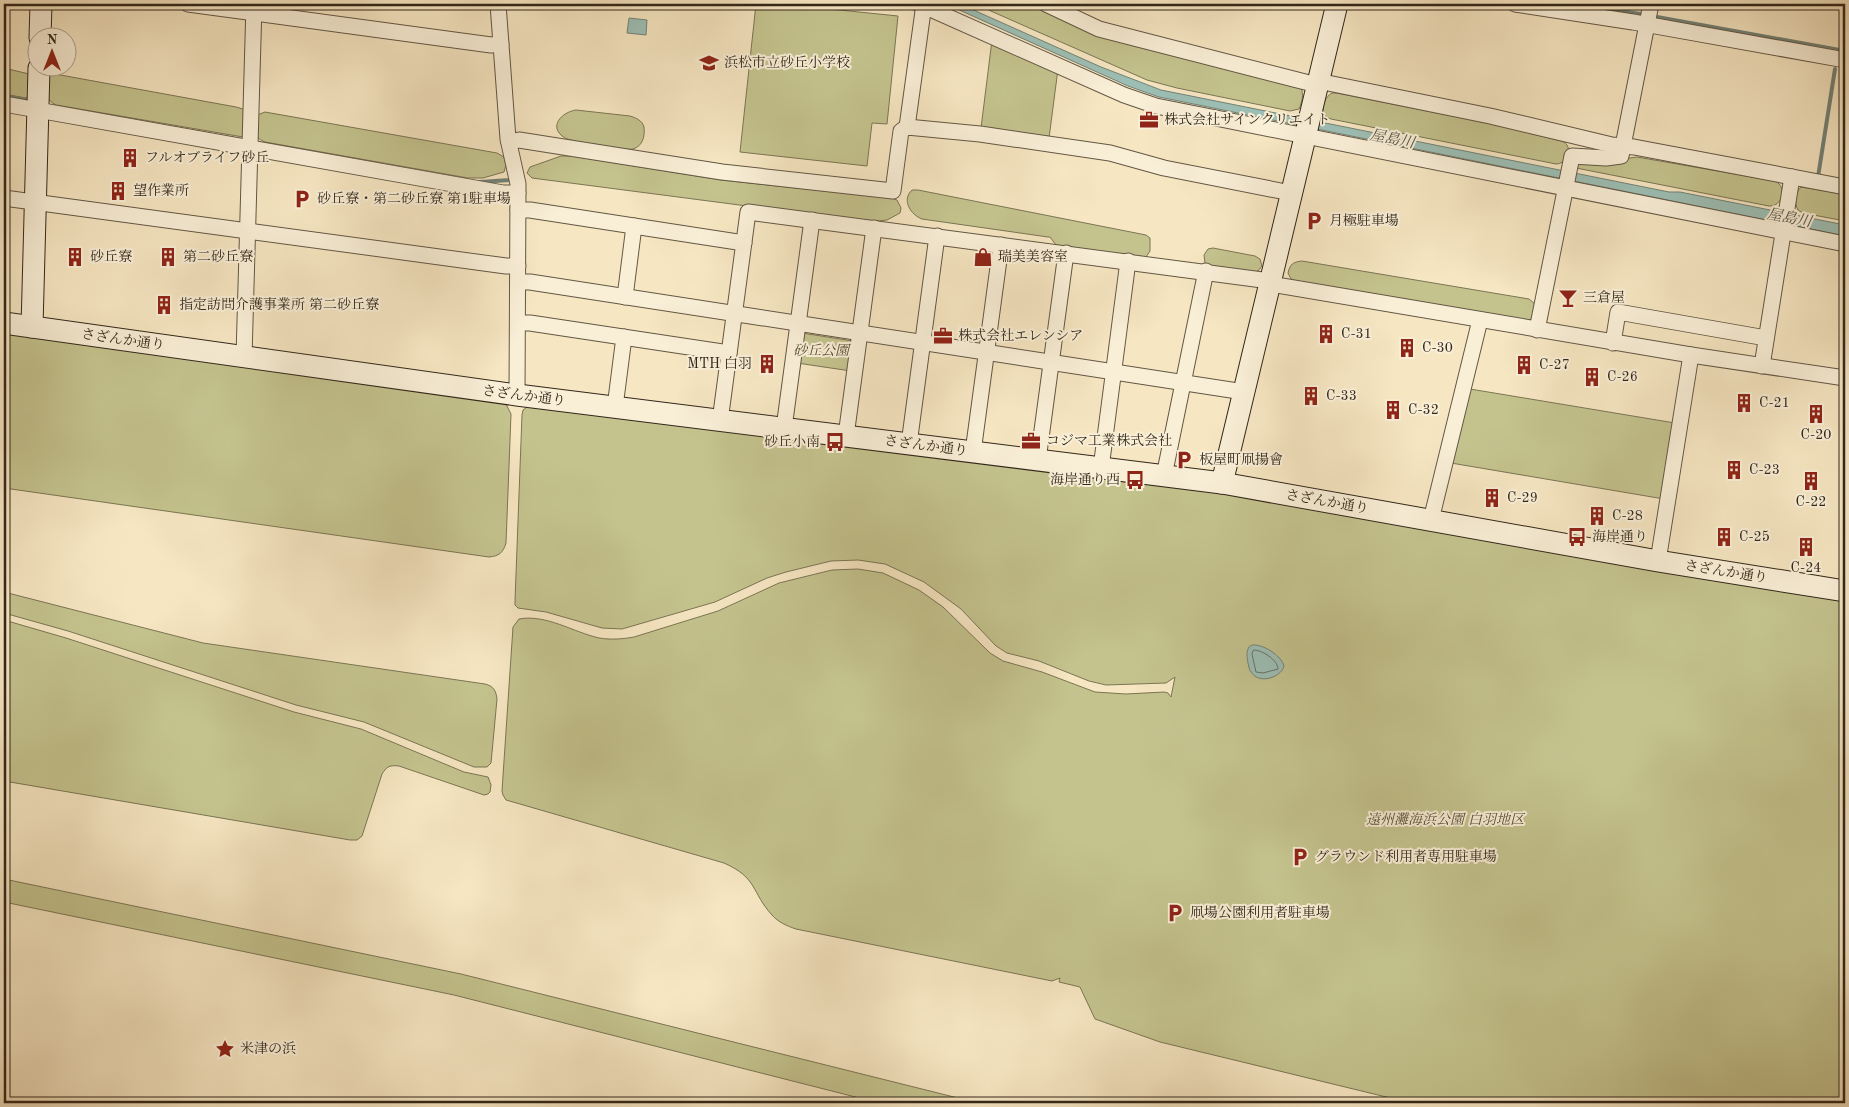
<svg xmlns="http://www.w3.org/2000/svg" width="1849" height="1107" viewBox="0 0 1849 1107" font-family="'Old Standard TT','Noto Serif JP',serif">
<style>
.green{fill:#c4c38e;stroke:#7b7554}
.water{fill:#9dbfb5;stroke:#728277}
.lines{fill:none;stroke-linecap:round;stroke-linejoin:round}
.shore{stroke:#687368;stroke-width:1}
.stream{stroke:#728277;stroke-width:4}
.street-casing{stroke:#635744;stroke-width:17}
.secondary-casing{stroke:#32271a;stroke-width:23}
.street{stroke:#f9efd7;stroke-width:15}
.secondary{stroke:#f9efd7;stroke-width:21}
.labels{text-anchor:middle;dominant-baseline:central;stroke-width:4;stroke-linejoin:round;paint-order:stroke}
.poi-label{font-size:14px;fill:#32271a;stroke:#f9efd7;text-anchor:start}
.street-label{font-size:14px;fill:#32271a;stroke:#f9efd7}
.park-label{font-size:14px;font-style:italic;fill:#564e37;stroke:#f9efd7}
.water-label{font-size:15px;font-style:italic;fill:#525548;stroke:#f9efd7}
</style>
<rect width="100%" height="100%" fill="#f6e6c2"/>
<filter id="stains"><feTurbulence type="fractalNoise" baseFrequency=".004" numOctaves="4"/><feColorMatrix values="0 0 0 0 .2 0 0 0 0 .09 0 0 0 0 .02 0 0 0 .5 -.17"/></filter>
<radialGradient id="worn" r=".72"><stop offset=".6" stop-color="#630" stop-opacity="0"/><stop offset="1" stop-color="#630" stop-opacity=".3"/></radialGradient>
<!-- green -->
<g class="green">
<path d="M756 4H781L898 16 887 124 872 123 867 166 740 152Z"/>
<path d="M975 4H1033L1078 25 1301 88C1304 95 1302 102 1299 109L1290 111 1177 88 1147 80Z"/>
<path d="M992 40 1058 69 1049 138 981 128Z"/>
<path d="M4 68 29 74 31 95 26 98 4 94Z"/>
<path d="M55 74 236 107 243 109 247 114 243 137 56 105C44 99 46 91 47 79L50 76Z"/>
<path d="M1332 93H1337L1488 123 1562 141C1574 146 1568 164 1556 164L1331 119 1326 117 1323 112C1323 104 1325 97 1332 93Z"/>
<path d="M576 110 630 116C636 118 642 120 644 127 645 136 643 146 633 149 625 151 572 142 565 138 547 127 562 112 576 110Z"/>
<path d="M265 112 497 153 504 157 506 165 504 172 483 178H468L265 142C252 137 255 128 255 116Z"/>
<path d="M561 156H573L721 180 891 198 897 200 901 208 900 213 887 220 870 222 532 178 527 173 530 167Z"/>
<path d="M1637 157 1775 181C1788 187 1782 207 1769 206L1576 168 1574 163 1607 161Z"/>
<path d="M1801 187 1845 194V221L1803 213 1798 210C1794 203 1795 193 1801 187Z"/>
<path d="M912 190H918L1146 235 1150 238V251L1146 257H1141L1056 245 1050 237H1048L922 219C911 215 901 200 912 190Z"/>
<path d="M1213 248 1255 256 1260 259 1262 266 1258 271 1252 272 1210 266 1205 263 1204 255 1208 249Z"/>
<path d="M1302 261 1529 299 1535 304 1532 318 1528 321 1299 283 1291 279 1288 273C1290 264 1293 262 1302 261Z"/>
<path d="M4 332 506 404 511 414 506 543C503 553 499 556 489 557L4 488Z"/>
<path d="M802 333 853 341 851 371 797 363Z"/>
<path d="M1470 389 1675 423 1664 499 1451 463Z"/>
<path d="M527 407 1221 492 1845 600V1103H1411L1160 1042 1095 1019 1080 987 1059 982 1060 978 1052 981 796 929C787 926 778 922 772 915 751 892 758 878 724 863L506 800 503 795 502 791 513 627 519 619C546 614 573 632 599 638 611 640 623 639 634 637L718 611 779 583 832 570 858 569 883 573 919 590 943 607 990 653 1003 661 1042 672 1095 692 1126 694 1164 692 1168 693 1171 697 1175 677 1166 683 1106 685 1089 681 1039 661 1007 653 996 646 961 609 924 582 885 564 858 560 831 561 786 572 767 578 715 602 622 629 602 628 546 612 518 608 515 605V601L522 415 523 410Z"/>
<path d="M4 592 203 643 485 684C493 686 496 690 497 699L491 763 487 767H474L364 722 296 705 68 631 4 613Z"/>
<path d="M4 620 66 638 294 712 361 729 464 772 488 777 491 785 490 792 488 794 484 795 399 766C390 765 387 766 382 774L362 836 357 840H350L4 781Z"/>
<path d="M4 879 461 974 978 1103H879L454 995 4 902Z"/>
</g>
<!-- water -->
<g class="water">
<path d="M946 4H960L1101 67 1161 90 1669 192H1680L1845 225V236L1159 97 1128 86Z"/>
<path d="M629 18 647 20 646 35 627 33Z"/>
<path d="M1252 645C1263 644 1281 655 1284 666 1281 679 1251 688 1248 663 1247 657 1246 652 1249 647Z"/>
</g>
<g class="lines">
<!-- shore -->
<path class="shore" d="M1254 650C1262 650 1278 660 1278 669L1263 673 1256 672 1252 654Z"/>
<!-- stream -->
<g class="stream">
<path d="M1566 4H1568"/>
<path d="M1578 5 1641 14"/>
<path d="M1657 17 1845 51"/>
<path d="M4 96 26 100"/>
<path d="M1818 177 1835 69"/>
<path d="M479 182 512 180 511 178"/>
</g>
<!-- street casing -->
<g class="street-casing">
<g id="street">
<path d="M188 4 491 45 501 44"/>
<path d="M498 4 508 139 518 184 517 395"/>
<path d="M919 4 1124 95 1156 106 1845 244"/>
<path d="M1046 4 1099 29 1317 85"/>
<path d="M1515 4 1633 22 1845 60"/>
<path d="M1318 81 1490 116 1612 145 1634 147 1845 187"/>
<path d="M4 104 503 193H518"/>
<path d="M907 127 924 4"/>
<path d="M509 142 519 140 722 172 893 191 901 131 907 127 980 134 1110 153 1164 168 1291 193"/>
<path d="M4 198 506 266H518"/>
<path d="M518 210H530L744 243"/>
<path d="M518 282H530L1244 392"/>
<path d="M1270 284 1691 355 1845 378"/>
<path d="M625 297 634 226"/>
<path d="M518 323H530L729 353"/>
<path d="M1537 330 1572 156 1606 158 1621 156 1651 4"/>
<path d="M1613 343 1618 312 1766 338"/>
<path d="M244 357 254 4"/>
<path d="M1762 366 1792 177"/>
<path d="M615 407 624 337"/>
<path d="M720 421 748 212 1270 281"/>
<path d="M784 428 812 220"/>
<path d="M846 436 874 228"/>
<path d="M909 444 937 236"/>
<path d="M973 452 1001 245"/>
<path d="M1038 460 1066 253"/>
<path d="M1101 468 1128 261"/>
<path d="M1164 476 1206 271"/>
<path d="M1431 520 1480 320"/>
<path d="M1658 561 1691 355"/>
</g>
</g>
<!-- secondary casing -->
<g class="secondary-casing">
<g id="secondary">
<path d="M40 38 41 4"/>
<path d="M4 323 517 395 1222 483 1658 561 1845 591"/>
<path d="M32 327 39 68"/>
<path d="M1222 483 1337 4"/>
</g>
</g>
<!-- street -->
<use href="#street" class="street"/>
<!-- secondary -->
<use href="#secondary" class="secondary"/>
</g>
<!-- icons -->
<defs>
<g id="school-bare" transform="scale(1.5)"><path d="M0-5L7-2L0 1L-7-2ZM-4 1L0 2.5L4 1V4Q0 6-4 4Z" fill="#8f2418" stroke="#f9efd7" stroke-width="2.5" paint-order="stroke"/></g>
<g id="office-bare" transform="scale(1.5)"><path d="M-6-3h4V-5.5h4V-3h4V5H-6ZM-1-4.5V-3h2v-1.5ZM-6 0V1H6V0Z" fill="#8f2418" stroke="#f9efd7" stroke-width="2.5" paint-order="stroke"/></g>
<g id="building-bare" transform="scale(1.5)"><path d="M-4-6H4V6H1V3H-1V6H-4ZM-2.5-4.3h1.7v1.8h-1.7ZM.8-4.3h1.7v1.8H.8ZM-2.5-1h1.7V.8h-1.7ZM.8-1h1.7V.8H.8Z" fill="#8f2418" stroke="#f9efd7" stroke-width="2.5" paint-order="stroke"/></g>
<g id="parking-bare" transform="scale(1.5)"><path d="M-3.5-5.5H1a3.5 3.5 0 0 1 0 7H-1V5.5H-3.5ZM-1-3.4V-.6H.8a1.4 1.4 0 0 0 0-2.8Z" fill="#8f2418" stroke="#f9efd7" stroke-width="2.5" paint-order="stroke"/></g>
<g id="shop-bare" transform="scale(1.5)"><path d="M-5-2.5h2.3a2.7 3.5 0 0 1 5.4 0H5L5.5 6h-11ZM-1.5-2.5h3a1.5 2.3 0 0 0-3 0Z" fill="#8f2418" stroke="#f9efd7" stroke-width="2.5" paint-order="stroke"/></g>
<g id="bar-bare" transform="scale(1.5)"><path d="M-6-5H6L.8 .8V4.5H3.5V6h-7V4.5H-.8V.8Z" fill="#8f2418" stroke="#f9efd7" stroke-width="2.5" paint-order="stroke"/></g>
<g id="bus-bare" transform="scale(1.5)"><path d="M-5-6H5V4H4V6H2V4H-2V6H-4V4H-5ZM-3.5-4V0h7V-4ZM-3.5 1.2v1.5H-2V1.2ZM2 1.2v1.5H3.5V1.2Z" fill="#8f2418" stroke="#f9efd7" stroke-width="2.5" paint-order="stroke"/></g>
<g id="sight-bare" transform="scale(1.5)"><path d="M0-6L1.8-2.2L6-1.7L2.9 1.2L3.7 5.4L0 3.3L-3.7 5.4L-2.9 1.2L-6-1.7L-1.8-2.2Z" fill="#8f2418" stroke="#f9efd7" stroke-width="2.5" paint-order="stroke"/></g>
</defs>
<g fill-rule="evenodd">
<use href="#school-bare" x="709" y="63"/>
<use href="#office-bare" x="1149" y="120"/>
<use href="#building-bare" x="130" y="158"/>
<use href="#building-bare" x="118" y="191"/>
<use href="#parking-bare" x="302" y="199"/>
<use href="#parking-bare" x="1314" y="221"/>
<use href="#building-bare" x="75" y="257"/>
<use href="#building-bare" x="168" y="257"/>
<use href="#shop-bare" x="983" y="257"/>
<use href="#bar-bare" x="1568" y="298"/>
<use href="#building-bare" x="164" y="305"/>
<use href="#building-bare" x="1326" y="334"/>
<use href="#office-bare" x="943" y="336"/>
<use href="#building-bare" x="1407" y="348"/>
<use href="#building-bare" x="767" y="364"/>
<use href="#building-bare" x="1524" y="365"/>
<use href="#building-bare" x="1592" y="377"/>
<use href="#building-bare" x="1311" y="396"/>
<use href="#building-bare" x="1744" y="403"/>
<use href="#building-bare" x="1393" y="410"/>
<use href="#building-bare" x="1816" y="414"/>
<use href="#office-bare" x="1031" y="441"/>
<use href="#bus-bare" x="835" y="442"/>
<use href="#parking-bare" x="1184" y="460"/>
<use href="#building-bare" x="1734" y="470"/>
<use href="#bus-bare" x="1135" y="480"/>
<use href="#building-bare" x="1811" y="481"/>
<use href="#building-bare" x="1492" y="498"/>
<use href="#building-bare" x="1597" y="516"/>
<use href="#bus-bare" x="1577" y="537"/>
<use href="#building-bare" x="1724" y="537"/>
<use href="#building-bare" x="1806" y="547"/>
<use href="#parking-bare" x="1300" y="857"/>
<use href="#parking-bare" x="1175" y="913"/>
<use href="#sight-bare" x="225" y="1049"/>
</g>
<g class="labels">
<!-- poi labels -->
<g class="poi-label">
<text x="724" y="63">浜松市立砂丘小学校</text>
<text x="1164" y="120">株式会社サインクリエイト</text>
<text x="145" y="158">フルオブライフ砂丘</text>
<text x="133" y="191">望作業所</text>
<text x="317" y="199">砂丘寮・第二砂丘寮 第1駐車場</text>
<text x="1329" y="221">月極駐車場</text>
<text x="90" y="257">砂丘寮</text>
<text x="183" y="257">第二砂丘寮</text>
<text x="998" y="257">瑞美美容室</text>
<text x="1583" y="298">三倉屋</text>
<text x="179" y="305">指定訪問介護事業所 第二砂丘寮</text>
<text x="1341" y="334">C-31</text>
<text x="958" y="336">株式会社エレンシア</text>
<text x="1422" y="348">C-30</text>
<text x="752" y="364" text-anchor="end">MTH 白羽</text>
<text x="1539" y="365">C-27</text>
<text x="1607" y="377">C-26</text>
<text x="1326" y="396">C-33</text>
<text x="1759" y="403">C-21</text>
<text x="1408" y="410">C-32</text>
<text x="1816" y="435" text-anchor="middle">C-20</text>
<text x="1046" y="441">コジマ工業株式会社</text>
<text x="820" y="442" text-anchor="end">砂丘小南</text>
<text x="1199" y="460">板屋町凧揚會</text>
<text x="1749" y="470">C-23</text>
<text x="1120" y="480" text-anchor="end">海岸通り西</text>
<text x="1507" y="498">C-29</text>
<text x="1811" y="502" text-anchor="middle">C-22</text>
<text x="1612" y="516">C-28</text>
<text x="1592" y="537">海岸通り</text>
<text x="1739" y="537">C-25</text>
<text x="1806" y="568" text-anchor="middle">C-24</text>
<text x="1315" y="857">グラウンド利用者専用駐車場</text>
<text x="1190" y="913">凧場公園利用者駐車場</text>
<text x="240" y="1049">米津の浜</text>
</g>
<!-- street labels -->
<g class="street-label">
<text transform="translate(123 340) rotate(8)">さざんか通り</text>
<text transform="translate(524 396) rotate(7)">さざんか通り</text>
<text transform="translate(926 446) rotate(7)">さざんか通り</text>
<text transform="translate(1327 502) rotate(10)">さざんか通り</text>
<text transform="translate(1726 572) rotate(9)">さざんか通り</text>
</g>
<!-- park labels -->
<g class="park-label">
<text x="821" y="351">砂丘公園</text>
<text x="1445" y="820">遠州灘海浜公園 白羽地区</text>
</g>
<!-- water labels -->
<g class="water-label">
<text transform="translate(1392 140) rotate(11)">屋島川</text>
<text transform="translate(1789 219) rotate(11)">屋島川</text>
</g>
</g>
<!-- margin -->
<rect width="1849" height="1107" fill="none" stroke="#f6e6c2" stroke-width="20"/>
<rect x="5" y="5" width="1839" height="1097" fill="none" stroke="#32271a" stroke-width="2.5"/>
<rect x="10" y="10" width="1829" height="1087" fill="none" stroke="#32271a"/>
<!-- north arrow -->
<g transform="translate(52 52)"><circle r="24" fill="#f9efd7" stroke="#a99f8b"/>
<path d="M0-4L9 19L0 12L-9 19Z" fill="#8f2418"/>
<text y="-8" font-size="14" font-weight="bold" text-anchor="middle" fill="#32271a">N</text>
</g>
<rect width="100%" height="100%" filter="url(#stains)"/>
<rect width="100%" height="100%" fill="url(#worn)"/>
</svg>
